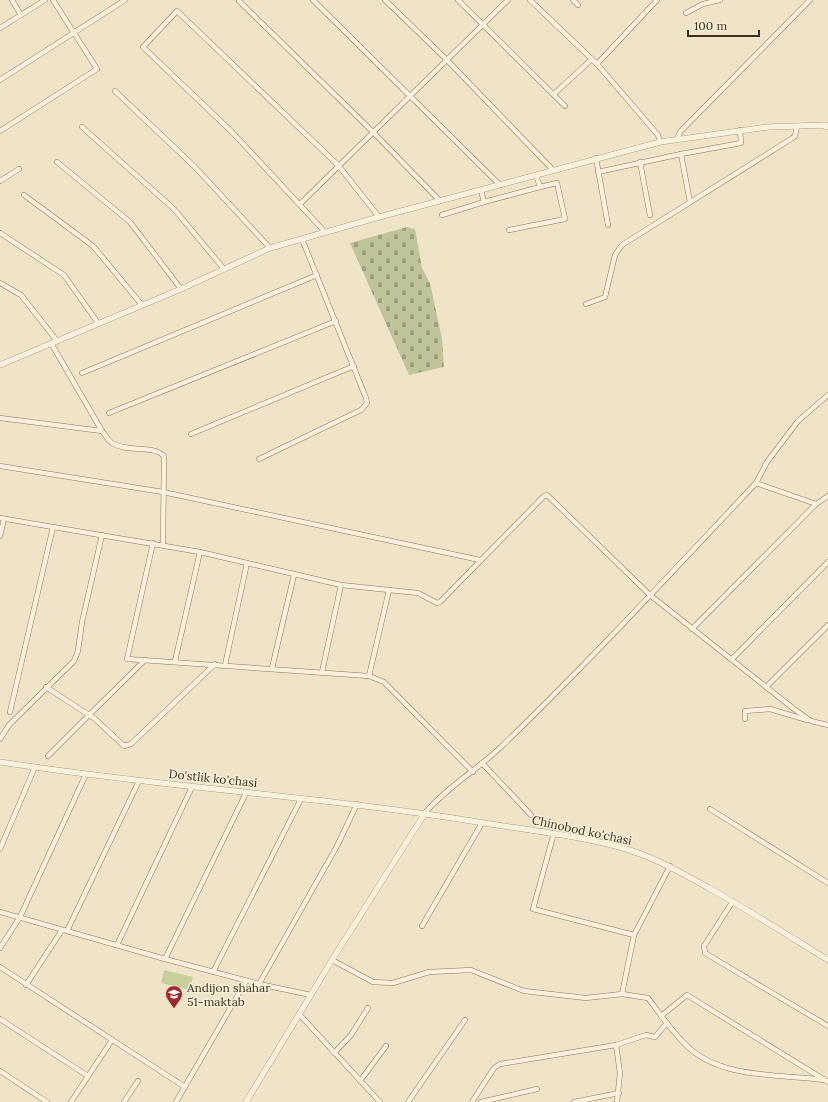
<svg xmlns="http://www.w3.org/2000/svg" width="828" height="1102" viewBox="0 0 828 1102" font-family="Lora,serif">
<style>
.cemetery{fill:url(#cemetery-stones)}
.park{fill:#c9cf9b}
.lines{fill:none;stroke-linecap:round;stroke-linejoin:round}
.minor-casing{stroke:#8d765c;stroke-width:5.5}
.tertiary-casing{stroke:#8d765c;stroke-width:6}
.minor{stroke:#faf1dc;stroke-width:4.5}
.tertiary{stroke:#faf1dc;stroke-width:5.5}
.labels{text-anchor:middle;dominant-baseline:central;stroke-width:3;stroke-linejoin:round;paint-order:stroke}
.street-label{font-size:12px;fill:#3d2e20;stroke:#f7eed8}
.poi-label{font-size:12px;fill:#3d2e20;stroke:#f7eed8;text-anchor:start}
</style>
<defs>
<pattern id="cemetery-stones" width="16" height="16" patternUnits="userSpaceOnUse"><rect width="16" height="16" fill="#bfc49a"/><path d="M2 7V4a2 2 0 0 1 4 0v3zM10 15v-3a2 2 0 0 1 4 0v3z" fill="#9ca07d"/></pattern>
</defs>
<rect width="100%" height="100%" fill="#f0e4c8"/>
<!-- cemetery -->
<path class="cemetery" d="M407 227 415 229 422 268 430 283 442 339 444 367 409 375 350 243Z"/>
<!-- park -->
<path class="park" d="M164 970 193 977 190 990 161 983Z"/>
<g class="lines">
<!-- minor casing -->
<g class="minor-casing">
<g id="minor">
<path d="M12 0 21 15"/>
<path d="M313 0 500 185"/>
<path d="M385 0 447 60 553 170"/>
<path d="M458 0 565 106"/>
<path d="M530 0 597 64 658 135 660 142"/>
<path d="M573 0 578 5"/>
<path d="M239 1 373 132 440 201"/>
<path d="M686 13 703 4 720 0"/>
<path d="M0 28 45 0"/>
<path d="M597 64 657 0"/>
<path d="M0 80 125 0"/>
<path d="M115 91 195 167 270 248"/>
<path d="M554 94 592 59"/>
<path d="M82 127 174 209 224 269"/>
<path d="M0 131 97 69 53 0"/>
<path d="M677 139 680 132 810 0"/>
<path d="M681 154 741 143 740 130"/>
<path d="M596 158 608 225"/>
<path d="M57 162 130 222 181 289"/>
<path d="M640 162 650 215"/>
<path d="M598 172 681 154 690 202"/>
<path d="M0 181 19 169"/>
<path d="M24 195 93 246 142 305"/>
<path d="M484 202 540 187"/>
<path d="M300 204 508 0"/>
<path d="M442 215 484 202 481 190"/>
<path d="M509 230 565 219 557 183 540 187 536 175"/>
<path d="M325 232 232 132 143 47 177 11 338 165 379 217"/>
<path d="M0 233 64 275 98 323"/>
<path d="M0 283 21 295 57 341"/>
<path d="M586 304 605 297 615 255 622 245 791 139 795 136 797 126"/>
<path d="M51 343 102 431C105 435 108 440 112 443 128 453 151 444 164 456L163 545"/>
<path d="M82 373 317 275"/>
<path d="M109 413 336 321"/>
<path d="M0 418 102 431"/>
<path d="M191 434 354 366"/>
<path d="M259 459 361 410 367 403 366 398 302 239"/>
<path d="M0 466 163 492 480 560"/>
<path d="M756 483 816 504 828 496"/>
<path d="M0 518 200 552 341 585 418 593 437 603 440 602 544 496 547 495 650 595 794 709 811 721 828 725"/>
<path d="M0 536 4 519"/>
<path d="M153 543 127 659 369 676 384 682 473 772"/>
<path d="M692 629 816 504"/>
<path d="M732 659 828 562"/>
<path d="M145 660 89 715 94 718 124 746 131 744 215 664"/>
<path d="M175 661 200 552"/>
<path d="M225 665 247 563"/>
<path d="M272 668 294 575"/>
<path d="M322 672 341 585"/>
<path d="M369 676 389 590"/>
<path d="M46 687 89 715 48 756"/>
<path d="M766 687 828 625"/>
<path d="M10 712 53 527"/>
<path d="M745 719V711L770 709 807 720"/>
<path d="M0 739 9 725 74 661 78 651 82 622 102 535"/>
<path d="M482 763 531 815"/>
<path d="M710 809 828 883"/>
<path d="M425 813C447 787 477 770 502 746 589 662 672 572 756 483L767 462 798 421 828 395"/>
<path d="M554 833 533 909 634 935"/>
<path d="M0 849 35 767"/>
<path d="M733 901 704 946 705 953 828 1026"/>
<path d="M0 912 165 959 259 984 311 995"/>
<path d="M422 926 482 823"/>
<path d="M67 931 139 781"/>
<path d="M117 945 192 787"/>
<path d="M0 948 20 917 86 774"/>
<path d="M165 959 246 793"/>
<path d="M332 960 373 982 393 983 429 972 471 970 524 991 586 998 622 994 648 998C660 1014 672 1032 687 1046 721 1079 780 1074 824 1080"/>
<path d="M0 967 185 1087"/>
<path d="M213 972 301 799"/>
<path d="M259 984 337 846 357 804"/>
<path d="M26 985 62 930"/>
<path d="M622 994 634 935 670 866"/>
<path d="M299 1014 380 1102"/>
<path d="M661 1016 687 995 828 1082"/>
<path d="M0 1019 88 1076"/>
<path d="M616 1045 620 1073 617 1102"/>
<path d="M334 1053 351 1035 368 1008"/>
<path d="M0 1071 47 1102"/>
<path d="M360 1081 386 1046"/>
<path d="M71 1102 112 1040"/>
<path d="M124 1102 138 1081"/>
<path d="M176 1102 246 981"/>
<path d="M408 1102 465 1020"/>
<path d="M472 1102 494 1068 500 1064 616 1045 646 1035 655 1037 667 1023"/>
<path d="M481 1102 537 1089"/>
<path d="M574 1102 619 1093"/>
</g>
</g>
<!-- tertiary casing -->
<g class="tertiary-casing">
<g id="tertiary">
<path d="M0 365 181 289 270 248 379 217 660 142 768 127 826 125V127H828"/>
<path d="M0 762C159 787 319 796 478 822 526 830 576 835 623 848 654 857 682 873 709 888 750 911 789 936 828 960"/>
<path d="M246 1102 332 960 425 813"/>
</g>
</g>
<!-- minor -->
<use href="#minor" class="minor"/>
<!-- tertiary -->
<use href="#tertiary" class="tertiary"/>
</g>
<!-- icons -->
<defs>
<g id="school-pin" transform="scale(0.9)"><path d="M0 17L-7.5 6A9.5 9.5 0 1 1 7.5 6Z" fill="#9e2a2b" stroke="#f7eed8"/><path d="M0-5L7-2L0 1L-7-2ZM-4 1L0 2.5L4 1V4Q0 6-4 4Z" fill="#fff"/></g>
</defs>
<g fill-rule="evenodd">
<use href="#school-pin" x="174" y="994"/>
</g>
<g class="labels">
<!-- street labels -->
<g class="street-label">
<text transform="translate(213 778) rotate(6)">Do'stlik ko'chasi</text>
<text transform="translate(582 830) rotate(12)">Chinobod ko'chasi</text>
</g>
<!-- poi labels -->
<g class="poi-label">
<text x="187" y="987">Andijon shahar<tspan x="187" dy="14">51-maktab</tspan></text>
</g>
</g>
<!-- scale -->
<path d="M688 30v6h71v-6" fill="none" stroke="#3d2e20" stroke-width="2"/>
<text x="694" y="30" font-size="12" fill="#3d2e20" stroke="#f7eed8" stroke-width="3" paint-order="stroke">100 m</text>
</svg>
